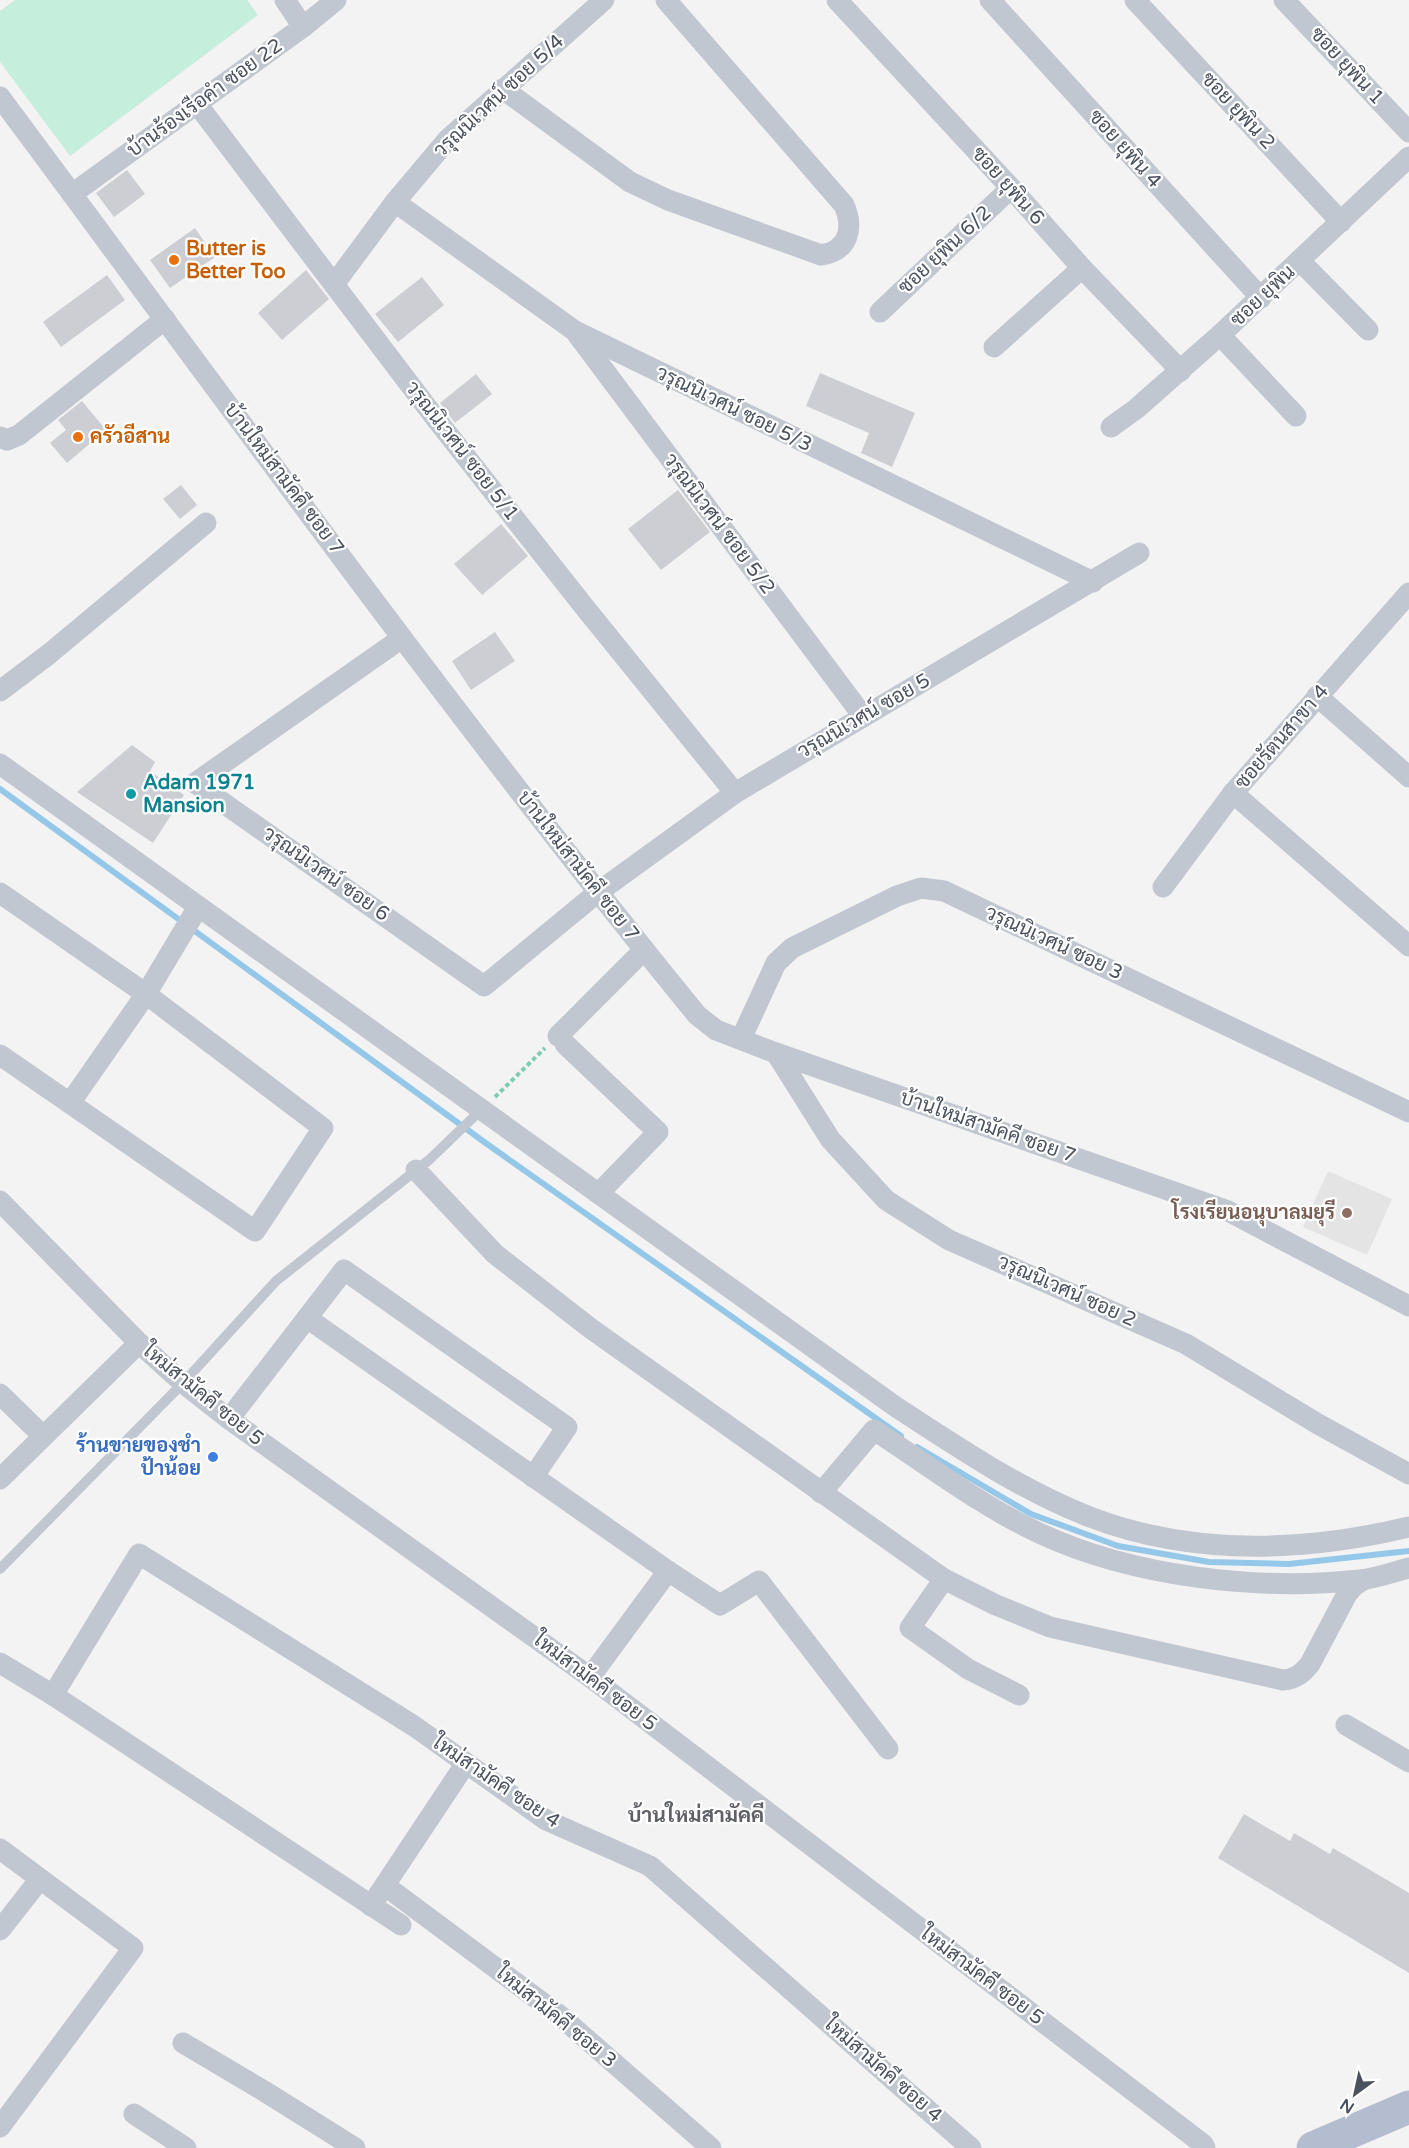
<svg xmlns="http://www.w3.org/2000/svg" width="1409" height="2148" viewBox="0 0 1409 2148" font-family="'Varela Round',Sarabun,sans-serif">
<style>
.education{fill:#e5e4e4}
.green{fill:#c5eedc}
.lines{fill:none;stroke-linecap:round;stroke-linejoin:round}
.stream{stroke:#95c8e8;stroke-width:6}
.building{fill:#cdced4}
.path{stroke:#7fcbb3;stroke-width:4;stroke-dasharray:4.5 3;stroke-linecap:butt}
.lane{stroke:#c1c7d0;stroke-width:10}
.street{stroke:#c1c7d0;stroke-width:21}
.primary{stroke:#b4bdcf;stroke-width:33}
.food-dot{fill:#e8710a;stroke:#fff;stroke-width:2}
.culture-dot{fill:#0f9aa8;stroke:#fff;stroke-width:2}
.education-dot{fill:#8d6e63;stroke:#fff;stroke-width:2}
.shop-dot{fill:#3f7fe0;stroke:#fff;stroke-width:2}
.labels{text-anchor:middle;dominant-baseline:central;stroke-width:4.5;stroke-linejoin:round;paint-order:stroke}
.street-label{font-size:20px;fill:#4b525f;stroke:#fff}
.food-label{font-size:20px;font-weight:bold;fill:#c56008;stroke:#fff;text-anchor:start}
.culture-label{font-size:20px;font-weight:bold;fill:#0d838f;stroke:#fff;text-anchor:start}
.education-label{font-size:20px;font-weight:bold;fill:#785e54;stroke:#fff;text-anchor:end}
.shop-label{font-size:20px;font-weight:bold;fill:#366cbe;stroke:#fff;text-anchor:end}
.neighbourhood-label{font-size:21px;font-weight:bold;fill:#5f6167;stroke:#fff}
</style>
<rect width="100%" height="100%" fill="#f4f3f3"/>
<!-- education -->
<path class="education" d="M1328 1171 1392 1199 1367 1255 1303 1227Z"/>
<!-- green -->
<path class="green" d="M15 0H247L258 15 70 156 0 62V11Z"/>
<g class="lines">
<!-- stream -->
<g class="stream">
<path d="M0 789 487 1144 901 1436"/>
<path d="M917 1447 1031 1514 1118 1546 1209 1562 1289 1564 1409 1551"/>
</g>
</g>
<!-- building -->
<g class="building">
<path d="M127 170 145 194 114 217 96 193Z"/>
<path d="M195 228 215 257 170 288 150 260Z"/>
<path d="M306 270 329 299 282 340 258 313Z"/>
<path d="M107 275 125 300 61 347 43 322Z"/>
<path d="M422 277 444 305 398 342 375 314Z"/>
<path d="M820 373 915 413 892 467 861 453 869 433 806 406Z"/>
<path d="M476 374 492 394 455 423 440 403Z"/>
<path d="M82 401 106 430 67 463 50 443 66 430 58 420Z"/>
<path d="M181 485 197 505 180 519 163 499Z"/>
<path d="M678 490 710 532 661 570 628 529Z"/>
<path d="M501 524 528 556 482 595 454 564Z"/>
<path d="M495 632 515 661 471 690 452 661Z"/>
<path d="M132 745 155 762 150 771 184 795 153 843 77 792Z"/>
<path d="M1244 1814 1290 1841 1294 1833 1330 1854 1333 1848 1409 1893V1973L1218 1858Z"/>
</g>
<g class="lines">
<!-- path -->
<path class="path" d="M495 1097 545 1048"/>
<!-- lane -->
<path class="lane" d="M0 1569 183 1383 276 1281 429 1160 482 1109"/>
<!-- street -->
<g class="street">
<path d="M285 0 303 27"/>
<path d="M837 0 1011 188 1082 268 1181 371"/>
<path d="M990 0 1261 298"/>
<path d="M1135 0 1341 222"/>
<path d="M1284 0 1409 132"/>
<path d="M503 89 630 182 668 200 821 255C849 251 854 228 844 205L666 0"/>
<path d="M0 97C229 405 454 717 697 1015L716 1030 776 1053 1228 1211 1409 1306"/>
<path d="M197 104 436 419 586 609 735 793"/>
<path d="M72 194 303 27 336 0"/>
<path d="M395 202 575 331 1093 582"/>
<path d="M1300 261 1368 330"/>
<path d="M335 283 395 202 448 139 604 0"/>
<path d="M880 312 1011 188"/>
<path d="M577 334 863 716"/>
<path d="M1220 335 1296 416"/>
<path d="M994 347 1082 268"/>
<path d="M1111 427 1136 409 1220 335 1409 157"/>
<path d="M0 437 7 440 19 435 165 319"/>
<path d="M402 638 195 783 484 986 597 893 735 793 1139 553"/>
<path d="M0 691 49 654 206 523"/>
<path d="M1317 696 1409 777"/>
<path d="M0 764 896 1407C958 1447 1020 1490 1090 1517 1192 1556 1304 1552 1409 1527"/>
<path d="M1233 793 1409 946"/>
<path d="M1163 887 1233 793 1409 593"/>
<path d="M0 893 146 994 323 1128 255 1231 0 1055"/>
<path d="M558 1036 644 950"/>
<path d="M741 1039 776 963 792 948 897 896 921 888 944 891 1409 1112"/>
<path d="M565 1044 658 1132 599 1193"/>
<path d="M776 1053 830 1139 886 1200 949 1240 1186 1344 1318 1424 1409 1474"/>
<path d="M70 1103 146 994 198 907"/>
<path d="M416 1170 495 1254 590 1328 944 1579 996 1605 1050 1627 1283 1680C1295 1679 1302 1674 1310 1664L1347 1594 1355 1585 1363 1580"/>
<path d="M0 1201 139 1343 183 1383 229 1419 590 1677 1203 2144 1205 2148"/>
<path d="M307 1318 668 1571 720 1605 759 1581 888 1749"/>
<path d="M0 1394 43 1436"/>
<path d="M229 1419 344 1270 567 1427 533 1477"/>
<path d="M0 1479 139 1343"/>
<path d="M821 1493 874 1430C928 1465 981 1506 1039 1533 1133 1577 1258 1591 1360 1580 1377 1578 1393 1572 1409 1568"/>
<path d="M944 1579 910 1628 968 1669 1019 1695"/>
<path d="M0 1663 53 1695 401 1925"/>
<path d="M590 1677 668 1571"/>
<path d="M53 1695 139 1554 414 1726 546 1820 650 1866 971 2148"/>
<path d="M1346 1725 1409 1762"/>
<path d="M0 1849 133 1948 0 2127"/>
<path d="M395 1893 559 2015 711 2148"/>
<path d="M371 1906 466 1763"/>
<path d="M0 1930 40 1879"/>
<path d="M183 2043 264 2091 355 2148"/>
<path d="M134 2114 186 2148"/>
</g>
<!-- primary -->
<path class="primary" d="M1313 2148 1409 2107"/>
</g>
<!-- markers -->
<g class="food-dot">
<circle cx="174" cy="260" r="6"/>
<circle cx="78" cy="437" r="6"/>
</g>
<circle class="culture-dot" cx="131" cy="794" r="6"/>
<circle class="education-dot" cx="1347" cy="1213" r="6"/>
<circle class="shop-dot" cx="213" cy="1457" r="6"/>
<g class="labels">
<!-- street labels -->
<g class="street-label">
<text transform="translate(1347 66) rotate(47)">ซอย ยุพิน 1</text>
<text transform="translate(499 96) rotate(-43)">วรุณนิเวศน์ ซอย 5/4</text>
<text transform="translate(205 98) rotate(-36)">บ้านร้องเรือคำ ซอย 22</text>
<text transform="translate(1238 111) rotate(47)">ซอย ยุพิน 2</text>
<text transform="translate(1125 149) rotate(48)">ซอย ยุพิน 4</text>
<text transform="translate(1008 186) rotate(48)">ซอย ยุพิน 6</text>
<text transform="translate(945 250) rotate(-43)">ซอย ยุพิน 6/2</text>
<text transform="translate(1263 296) rotate(-43)">ซอย ยุพิน</text>
<text transform="translate(734 409) rotate(26)">วรุณนิเวศน์ ซอย 5/3</text>
<text transform="translate(462 451) rotate(52)">วรุณนิเวศน์ ซอย 5/1</text>
<text transform="translate(284 479) rotate(53)">บ้านใหม่สามัคคี ซอย 7</text>
<text transform="translate(719 524) rotate(53)">วรุณนิเวศน์ ซอย 5/2</text>
<text transform="translate(864 716) rotate(-30)">วรุณนิเวศน์ ซอย 5</text>
<text transform="translate(1282 737) rotate(-49)">ซอยรัตนสาขา 4</text>
<text transform="translate(578 866) rotate(52)">บ้านใหม่สามัคคี ซอย 7</text>
<text transform="translate(326 874) rotate(35)">วรุณนิเวศน์ ซอย 6</text>
<text transform="translate(1054 943) rotate(25)">วรุณนิเวศน์ ซอย 3</text>
<text transform="translate(988 1127) rotate(19)">บ้านใหม่สามัคคี ซอย 7</text>
<text transform="translate(1067 1291) rotate(24)">วรุณนิเวศน์ ซอย 2</text>
<text transform="translate(203 1395) rotate(39)">ใหม่สามัคคี ซอย 5</text>
<text transform="translate(595 1682) rotate(37)">ใหม่สามัคคี ซอย 5</text>
<text transform="translate(496 1782) rotate(34)">ใหม่สามัคคี ซอย 4</text>
<text transform="translate(982 1976) rotate(37)">ใหม่สามัคคี ซอย 5</text>
<text transform="translate(556 2017) rotate(39)">ใหม่สามัคคี ซอย 3</text>
<text transform="translate(883 2070) rotate(41)">ใหม่สามัคคี ซอย 4</text>
</g>
<!-- food labels -->
<g class="food-label">
<text x="186" y="249">Butter is<tspan x="186" dy="23">Better Too</tspan></text>
<text x="90" y="437">ครัวอีสาน</text>
</g>
<!-- culture labels -->
<g class="culture-label">
<text x="143" y="783">Adam 1971<tspan x="143" dy="23">Mansion</tspan></text>
</g>
<!-- education labels -->
<g class="education-label">
<text x="1335" y="1213">โรงเรียนอนุบาลมยุรี</text>
</g>
<!-- shop labels -->
<g class="shop-label">
<text x="201" y="1446">ร้านขายของชำ<tspan x="201" dy="23">ป้าน้อย</tspan></text>
</g>
<!-- neighbourhood labels -->
<g class="neighbourhood-label">
<text x="696" y="1815">บ้านใหม่สามัคคี</text>
</g>
</g>
<!-- north arrow -->
<g transform="translate(1355 2094) rotate(213)" stroke="#ffffff" stroke-width="4.5" paint-order="stroke">
<path d="M0-4.5L10 22L0 15L-10 22Z" fill="#4b525f"/>
<text y="-9" font-size="16" font-weight="bold" text-anchor="middle" fill="#4b525f">N</text>
</g>
</svg>
